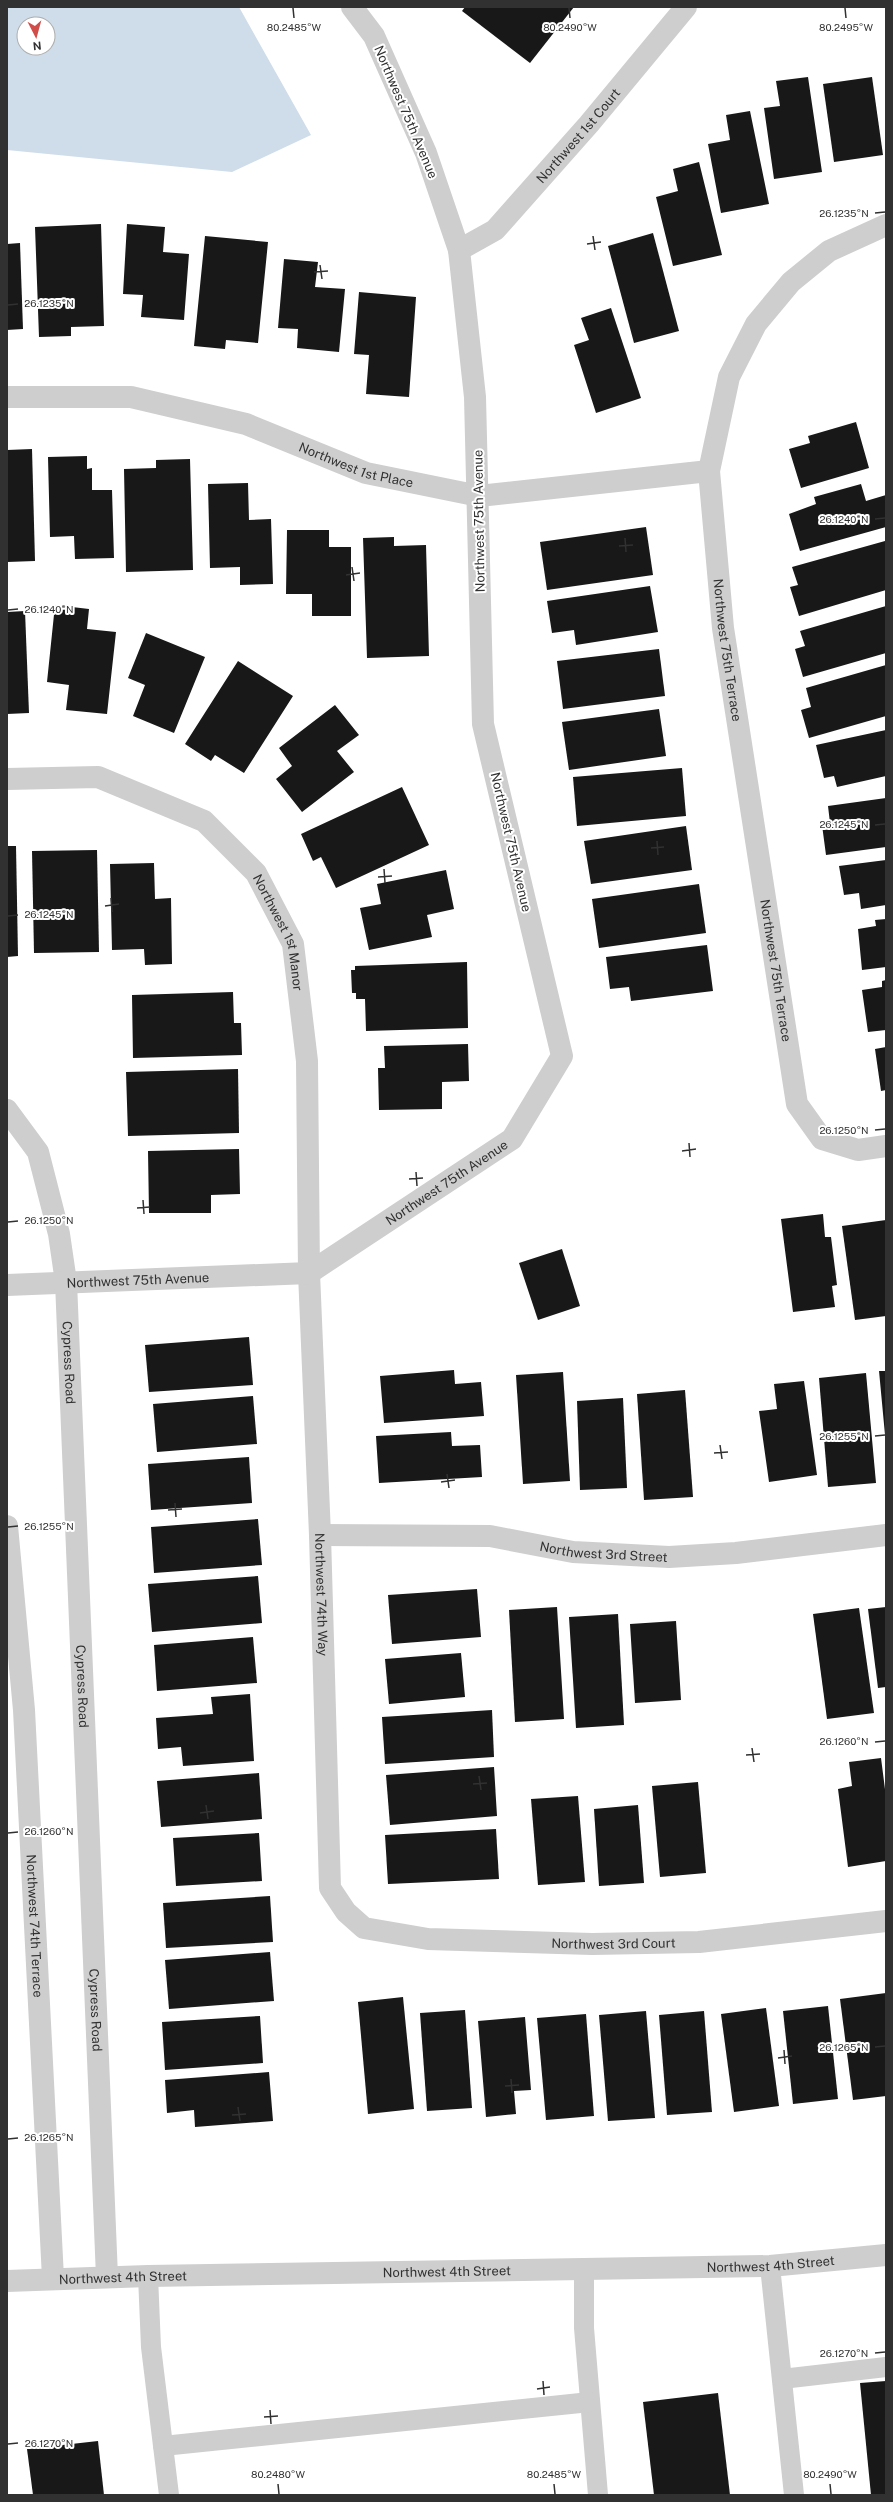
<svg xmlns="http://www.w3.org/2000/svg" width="893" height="2502" viewBox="0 0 893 2502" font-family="'Public Sans',sans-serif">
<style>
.water{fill:#cfdce9;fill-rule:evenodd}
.building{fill:#181818}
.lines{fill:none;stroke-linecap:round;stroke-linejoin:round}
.lane{stroke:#cecece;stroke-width:20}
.street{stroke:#cecece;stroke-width:22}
.ticks{fill:none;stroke:#313131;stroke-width:1.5}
.labels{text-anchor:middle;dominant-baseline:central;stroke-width:4;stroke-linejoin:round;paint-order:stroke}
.street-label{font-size:13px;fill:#313131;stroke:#fff}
.ticks-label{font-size:10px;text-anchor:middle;fill:#313131;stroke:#fff;stroke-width:4;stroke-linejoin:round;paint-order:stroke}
</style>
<rect width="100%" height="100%" fill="#fff"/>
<!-- water -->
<path class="water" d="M7 7H239L311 135 232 172 7 150ZM24 24H48V48H24Z"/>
<!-- building -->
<g class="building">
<path d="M465 7H574L530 63 462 11Z"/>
<path d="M808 77 822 172 774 179 764 108 780 106 776 81Z"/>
<path d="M872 77 883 155 834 162 823 84Z"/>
<path d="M750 111 769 204 721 213 708 144 730 140 726 115Z"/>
<path d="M699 162 722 255 673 266 656 197 678 191 673 169Z"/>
<path d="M101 224 104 326 71 327V336L39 337 35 227Z"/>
<path d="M127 224 165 227 163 252 189 254 184 320 141 317 143 295 123 294Z"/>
<path d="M653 233 679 331 634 343 608 246Z"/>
<path d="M205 236 268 242 258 343 226 340 225 349 194 346Z"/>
<path d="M20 243 23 329 7 330V244Z"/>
<path d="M284 259 318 262 315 287 345 289 339 352 297 348 298 329 278 328Z"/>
<path d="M359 292 416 297 409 397 366 394 369 355 354 354Z"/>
<path d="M611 308 641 398 596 413 574 345 589 340 581 318Z"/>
<path d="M856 422 869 468 801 488 789 449 810 443 808 436Z"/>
<path d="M32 449 35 561 7 562V450Z"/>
<path d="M87 456V469L92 468V490H112L114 558 75 559 74 536 50 537 48 457Z"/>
<path d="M190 459 193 570 126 572 124 469 156 468V460Z"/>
<path d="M248 483 249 520 271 519 273 584 240 585V567L210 568 208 484Z"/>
<path d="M861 484 866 501 886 495V527L800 551 789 514 816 504 814 497Z"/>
<path d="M646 527 653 575 547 590 540 542Z"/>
<path d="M287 530H329V547H351V616H312V594H286Z"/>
<path d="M394 537V546L426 545 429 656 367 658 363 538Z"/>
<path d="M885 541 886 590 799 616 790 587 798 585 792 567Z"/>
<path d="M650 586 658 632 576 645 574 630 552 633 547 601Z"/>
<path d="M55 605 89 609 87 629 116 632 107 714 66 710 69 685 47 682Z"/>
<path d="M886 606V653L803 677 795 649 805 646 800 631Z"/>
<path d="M25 611 29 713 7 714V612Z"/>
<path d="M146 633 205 657 174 733 133 716 145 685 128 678Z"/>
<path d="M659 649 665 696 563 709 557 661Z"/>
<path d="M238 661 293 696 244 773 215 755 211 761 185 744Z"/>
<path d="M886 665V716L809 738 801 710 811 707 806 688Z"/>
<path d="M335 705 359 735 337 751 354 772 302 812 276 779 292 766 279 748Z"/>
<path d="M659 709 666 756 569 770 562 722Z"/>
<path d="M886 730V776L837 787 834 776 824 778 816 745Z"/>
<path d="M682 768 686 816 577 826 573 777Z"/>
<path d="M402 787 429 845 336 888 321 857 313 861 301 834Z"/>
<path d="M886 798V847L826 855 822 825 830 823 828 806Z"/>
<path d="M686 826 692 870 591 884 584 841Z"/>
<path d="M7 846H16L18 956 7 957Z"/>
<path d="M97 850 99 952 34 953 32 851Z"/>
<path d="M886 860V905L861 909 859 893 844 895 839 866Z"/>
<path d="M154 863 155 899 171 898 172 964 145 965 144 949 112 950 110 864Z"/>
<path d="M446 870 454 909 427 915 432 937 369 950 360 908 381 904 377 884Z"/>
<path d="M699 884 706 933 599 948 592 899Z"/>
<path d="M886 919V967L862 970 858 929 876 926 875 920Z"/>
<path d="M707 945 713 991 631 1001 629 987 610 989 606 957Z"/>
<path d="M467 962 468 1028 366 1031 365 999H356V993H352L351 970H355V966Z"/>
<path d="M886 980V1030L868 1032 862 990 882 987V981Z"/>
<path d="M233 992 234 1023H241L242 1055 133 1058 132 995Z"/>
<path d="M468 1044 469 1081 442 1082V1109L379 1110 378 1068H385L384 1046Z"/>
<path d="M886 1047V1090L881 1091 875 1049Z"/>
<path d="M238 1069 239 1133 128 1136 126 1072Z"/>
<path d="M239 1149 240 1194 211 1195V1213H149L148 1151Z"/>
<path d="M823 1214 825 1237H831L837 1285 832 1286 835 1307 793 1312 781 1219Z"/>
<path d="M886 1220V1316L855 1320 842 1226Z"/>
<path d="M562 1249 580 1306 538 1320 519 1263Z"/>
<path d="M249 1337 253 1385 149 1392 145 1345Z"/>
<path d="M454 1370 455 1384 481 1382 484 1416 384 1423 380 1376Z"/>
<path d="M879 1371H886V1435H885Z"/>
<path d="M563 1372 570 1481 523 1484 516 1375Z"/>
<path d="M866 1373 876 1483 828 1487 819 1378Z"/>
<path d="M804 1381 817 1475 769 1482 759 1411 777 1409 774 1384Z"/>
<path d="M685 1390 693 1497 644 1500 637 1394Z"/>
<path d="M253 1396 257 1444 157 1452 153 1404Z"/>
<path d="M623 1398 627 1488 580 1490 577 1401Z"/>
<path d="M451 1432 452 1446 480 1445 482 1477 379 1483 376 1436Z"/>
<path d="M249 1457 252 1503 151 1510 148 1464Z"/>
<path d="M258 1519 262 1565 154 1573 151 1527Z"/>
<path d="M258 1576 262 1623 152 1632 148 1584Z"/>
<path d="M477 1589 481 1637 392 1644 388 1595Z"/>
<path d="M557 1607 564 1719 515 1722 509 1610Z"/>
<path d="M886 1607V1687L878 1688 868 1609Z"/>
<path d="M859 1608 874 1713 827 1719 813 1614Z"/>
<path d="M618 1614 624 1725 576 1728 569 1617Z"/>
<path d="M676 1621 681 1700 635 1703 630 1624Z"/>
<path d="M253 1637 257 1683 157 1691 154 1645Z"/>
<path d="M461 1653 465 1697 389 1704 385 1659Z"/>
<path d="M250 1694 254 1761 183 1766 181 1747 158 1749 156 1718 213 1714 211 1697Z"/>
<path d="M492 1710 494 1757 385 1764 382 1717Z"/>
<path d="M881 1758 886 1797V1861L848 1867 838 1789 852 1786 849 1762Z"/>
<path d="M494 1767 497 1816 390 1825 386 1775Z"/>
<path d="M259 1773 262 1819 161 1827 157 1781Z"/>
<path d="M698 1782 706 1873 660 1877 652 1786Z"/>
<path d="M578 1796 585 1882 538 1885 531 1799Z"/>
<path d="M638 1805 644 1883 599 1886 594 1809Z"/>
<path d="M496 1829 499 1879 388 1884 385 1835Z"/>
<path d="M259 1833 262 1881 176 1886 173 1838Z"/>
<path d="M270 1896 273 1942 166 1948 163 1903Z"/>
<path d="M270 1952 274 2001 169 2009 165 1960Z"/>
<path d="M886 1993V2096L853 2100 840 1999Z"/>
<path d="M403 1997 414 2109 368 2114 358 2002Z"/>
<path d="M828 2006 838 2099 793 2104 783 2011Z"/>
<path d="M766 2008 779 2106 734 2112 721 2014Z"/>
<path d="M465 2010 472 2108 427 2111 420 2013Z"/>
<path d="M646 2011 655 2118 608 2121 599 2015Z"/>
<path d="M704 2011 712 2112 667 2115 659 2015Z"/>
<path d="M586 2014 594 2116 546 2120 537 2018Z"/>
<path d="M260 2016 263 2063 165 2070 162 2022Z"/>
<path d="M525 2017 531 2090 514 2091 516 2114 486 2117 478 2021Z"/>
<path d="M269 2072 273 2121 195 2127 194 2110 167 2113 165 2080Z"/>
<path d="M886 2381V2495H871L860 2383Z"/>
<path d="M718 2393 730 2495H654L643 2402Z"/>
<path d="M98 2441 104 2495H33L27 2449Z"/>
</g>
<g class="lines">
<!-- lane -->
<g class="lane">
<path d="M770 2266 794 2495"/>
<path d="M584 2270V2328L598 2495"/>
<path d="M148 2276 151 2347 169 2495"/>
<path d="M782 2379 886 2367"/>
<path d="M163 2446 590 2402"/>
</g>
<!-- street -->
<g class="street">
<path id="s1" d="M886 225 829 251 791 282 756 324 729 377 709 471 723 628 797 1104 822 1139 858 1150 886 1146"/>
<path id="s2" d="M459 250 495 230 589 124 686 7"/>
<path id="s3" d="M7 397H131L246 424 366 473 479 496 709 471"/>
<path id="s4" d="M7 779 98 777 204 821 256 873 293 944 307 1061 309 1273 320 1535 330 1888 346 1912 364 1928 428 1939 592 1944 699 1942 886 1921"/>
<path id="s5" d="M7 1110 38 1152 59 1234 66 1282 107 2277"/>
<path id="s6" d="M7 1285 309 1273 512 1139 562 1056 483 724 475 397 459 250 426 153 374 36 352 7"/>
<path id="s7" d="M7 1526 24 1710 53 2278"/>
<path id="s8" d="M320 1535 490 1536 573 1552 669 1557 736 1553 886 1535"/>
<path id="s9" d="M7 2281 148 2276 770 2266 886 2255"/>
</g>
</g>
<!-- ticks -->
<path class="ticks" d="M293 8 294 18M569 8 570 18M845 8 846 18M875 213 885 212M593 236 595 250M587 244 601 242M320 265 322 279M314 272 328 271M8 305 18 304M875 519 885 518M625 538 626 552M619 546 633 545M352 567 354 581M346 575 360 573M8 610 18 609M875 825 885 824M657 841 658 855M651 848 664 847M384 869 385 883M378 877 392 876M111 898 112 912M105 906 119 904M8 916 18 915M875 1130 885 1129M689 1143 690 1157M682 1151 696 1149M416 1172 417 1186M409 1179 423 1178M143 1200 144 1214M137 1208 150 1207M8 1222 18 1221M875 1436 885 1435M720 1445 722 1459M714 1453 728 1452M447 1474 449 1488M441 1482 455 1480M175 1503 176 1517M168 1510 182 1509M8 1527 18 1526M875 1742 885 1741M752 1748 754 1762M746 1755 760 1754M479 1776 481 1790M473 1784 487 1783M206 1805 208 1819M200 1813 214 1811M8 1833 18 1832M875 2047 885 2046M784 2050 785 2064M778 2058 792 2056M511 2079 512 2093M505 2086 519 2085M238 2107 240 2121M232 2115 246 2114M8 2139 18 2138M875 2353 885 2352M543 2381 544 2395M537 2389 550 2387M270 2410 271 2424M264 2417 278 2416M8 2444 18 2443M278 2484 279 2494M554 2484 555 2494M830 2484 831 2494"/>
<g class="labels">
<!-- street labels -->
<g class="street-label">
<text transform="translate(406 112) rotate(67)">Northwest 75th Avenue</text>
<text stroke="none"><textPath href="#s2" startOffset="167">Northwest 1st Court</textPath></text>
<text stroke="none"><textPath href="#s3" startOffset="360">Northwest 1st Place</textPath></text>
<text transform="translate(479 521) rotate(-91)">Northwest 75th Avenue</text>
<text stroke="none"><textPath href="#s1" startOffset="502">Northwest 75th Terrace</textPath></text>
<text transform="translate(511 842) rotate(77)">Northwest 75th Avenue</text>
<text stroke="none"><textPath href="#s4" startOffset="344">Northwest 1st Manor</textPath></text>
<text stroke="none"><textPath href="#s1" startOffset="826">Northwest 75th Terrace</textPath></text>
<text stroke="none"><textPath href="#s6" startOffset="467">Northwest 75th Avenue</textPath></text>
<text stroke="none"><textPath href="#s6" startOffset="131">Northwest 75th Avenue</textPath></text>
<text stroke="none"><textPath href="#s5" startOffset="266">Cypress Road</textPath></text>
<text stroke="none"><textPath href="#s8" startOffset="285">Northwest 3rd Street</textPath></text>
<text stroke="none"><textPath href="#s4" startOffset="1011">Northwest 74th Way</textPath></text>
<text stroke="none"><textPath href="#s5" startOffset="590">Cypress Road</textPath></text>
<text stroke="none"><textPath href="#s7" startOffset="401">Northwest 74th Terrace</textPath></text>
<text stroke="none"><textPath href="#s4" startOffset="1608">Northwest 3rd Court</textPath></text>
<text stroke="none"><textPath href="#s5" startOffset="914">Cypress Road</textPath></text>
<text stroke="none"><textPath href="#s9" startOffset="764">Northwest 4th Street</textPath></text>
<text stroke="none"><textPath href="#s9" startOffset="440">Northwest 4th Street</textPath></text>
<text stroke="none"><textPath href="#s9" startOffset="116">Northwest 4th Street</textPath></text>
</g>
</g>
<g class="ticks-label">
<text x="294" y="31">80.2485°W</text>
<text x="570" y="31">80.2490°W</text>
<text x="846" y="31">80.2495°W</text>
<text x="844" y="217">26.1235°N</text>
<text x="49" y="307">26.1235°N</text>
<text x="844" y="523">26.1240°N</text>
<text x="49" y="613">26.1240°N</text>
<text x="844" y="828">26.1245°N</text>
<text x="49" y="918">26.1245°N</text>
<text x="844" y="1134">26.1250°N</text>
<text x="49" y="1224">26.1250°N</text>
<text x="844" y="1440">26.1255°N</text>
<text x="49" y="1530">26.1255°N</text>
<text x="844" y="1745">26.1260°N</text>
<text x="49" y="1835">26.1260°N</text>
<text x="844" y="2051">26.1265°N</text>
<text x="49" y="2141">26.1265°N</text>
<text x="844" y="2357">26.1270°N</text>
<text x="49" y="2447">26.1270°N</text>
<text x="278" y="2478">80.2480°W</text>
<text x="554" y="2478">80.2485°W</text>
<text x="830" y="2478">80.2490°W</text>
</g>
<!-- border -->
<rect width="893" height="2502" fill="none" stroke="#313131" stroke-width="16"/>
<!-- north arrow -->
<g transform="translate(36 36) rotate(174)"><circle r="19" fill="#ffffff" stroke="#adadad"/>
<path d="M0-3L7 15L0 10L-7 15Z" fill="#d14d4a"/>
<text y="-6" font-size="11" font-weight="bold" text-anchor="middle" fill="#313131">N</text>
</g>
</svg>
